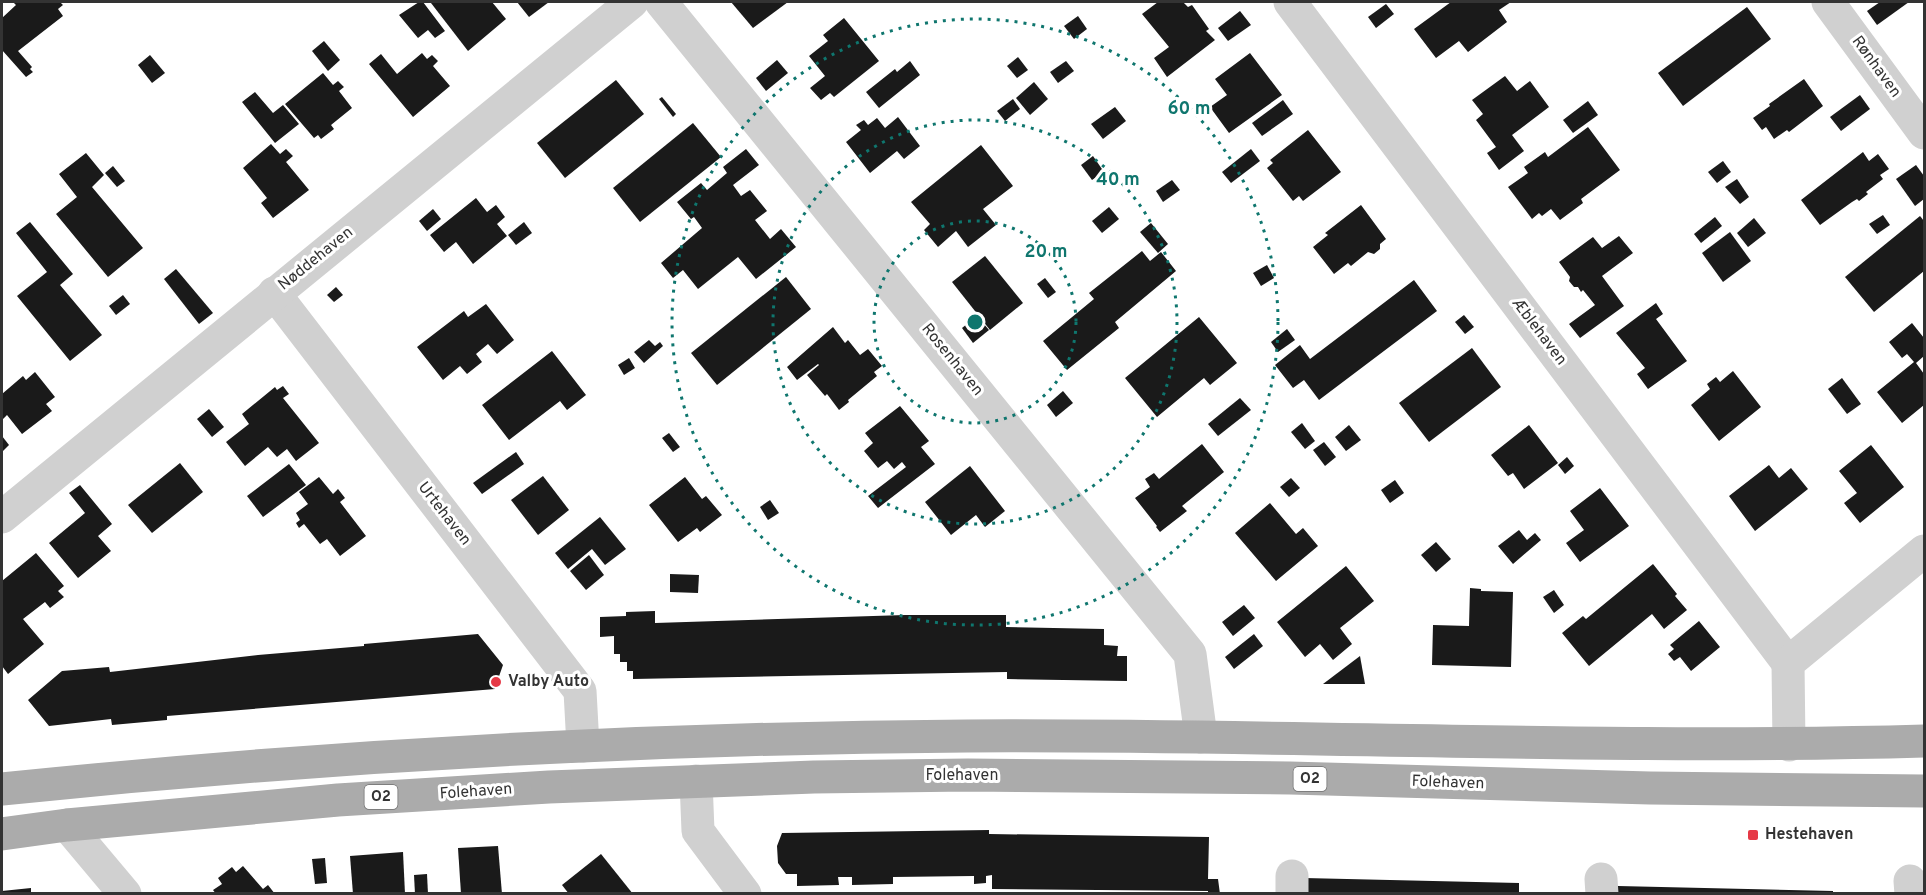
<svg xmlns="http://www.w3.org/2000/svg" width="1926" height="895" viewBox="0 0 1926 895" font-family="Overpass,sans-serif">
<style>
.building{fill:#1a1a1a}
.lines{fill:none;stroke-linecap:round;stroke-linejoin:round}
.street{stroke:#d0d0d0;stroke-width:33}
.primary{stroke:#ababab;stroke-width:33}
.ring{fill:none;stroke:#0f766e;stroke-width:3;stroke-dasharray:3 6}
.poi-dot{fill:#e63946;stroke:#fff;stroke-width:2}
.labels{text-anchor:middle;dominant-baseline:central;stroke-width:6;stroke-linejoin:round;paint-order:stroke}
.shield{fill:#fff;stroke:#707070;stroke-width:1.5}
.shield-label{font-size:15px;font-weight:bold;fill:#333}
.street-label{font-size:16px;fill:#333;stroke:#fff}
.poi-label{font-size:16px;font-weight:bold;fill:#333;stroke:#fff;text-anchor:start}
.centre{fill:#0f766e;stroke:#fff;stroke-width:3}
.ring-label{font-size:18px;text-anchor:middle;font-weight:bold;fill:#0f766e;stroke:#fff;stroke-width:6;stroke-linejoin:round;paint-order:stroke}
</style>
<rect width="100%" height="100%" fill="#fff"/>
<!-- building -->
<g class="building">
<path d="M13 2H60L63 5 58 9 63 16 18 51 32 67 30 69 33 72 26 77 2 50V18L16 5Z"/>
<path d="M419 2H423L445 31 435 38 428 30 418 38 399 15Z"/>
<path d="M433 2H492L506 19 468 51 431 3Z"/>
<path d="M517 2H549L529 17Z"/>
<path d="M731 2H788L753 28Z"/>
<path d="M1158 2H1183L1188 7 1192 5 1209 29 1206 31 1215 40 1167 77 1154 58 1169 47 1142 14Z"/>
<path d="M1451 2H1511L1499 10 1507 22 1468 52 1459 41 1436 58 1414 29Z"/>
<path d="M1880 2H1909L1877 25 1867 11Z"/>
<path d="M1386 4 1394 14 1376 28 1368 17Z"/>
<path d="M1747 7 1771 39 1683 106 1658 73Z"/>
<path d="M1240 11 1251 25 1228 41 1218 28Z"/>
<path d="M1078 16 1087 29 1074 39 1064 26Z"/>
<path d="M844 18 879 61 834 97 830 93 821 100 810 88 825 76 809 56 828 41 823 35Z"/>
<path d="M324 41 340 60 328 71 312 51Z"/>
<path d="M422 53 427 59 432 55 438 61 433 66 450 86 413 117 369 64 381 54 397 74Z"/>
<path d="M1250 53 1282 95 1229 133 1210 107 1227 95 1215 79Z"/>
<path d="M150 55 165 73 152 83 138 65Z"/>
<path d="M1018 57 1028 70 1017 78 1007 66Z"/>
<path d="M777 60 788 73 766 91 756 78Z"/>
<path d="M910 61 920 75 879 108 866 92 895 69 897 72Z"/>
<path d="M1066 61 1074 71 1058 83 1050 72Z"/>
<path d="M323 73 333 85 338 81 344 87 339 91 352 108 331 125 334 129 321 139 318 135 314 138 285 104Z"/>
<path d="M1505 76 1517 91 1530 81 1549 107 1512 135 1524 151 1499 170 1487 153 1496 147 1476 120 1483 114 1472 100Z"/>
<path d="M1804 79 1823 106 1789 132 1787 130 1774 139 1766 127 1762 130 1753 118 1770 106 1769 104Z"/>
<path d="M616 80 644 114 565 178 537 143Z"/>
<path d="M1034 82 1048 99 1030 115 1016 98Z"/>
<path d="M255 92 273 113 283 105 299 124 275 143 242 102Z"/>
<path d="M1860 95 1870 109 1841 131 1830 117Z"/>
<path d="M662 97 676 114 673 117 659 99Z"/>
<path d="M1013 99 1020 109 1005 121 997 111Z"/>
<path d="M1283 100 1293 114 1262 136 1252 123Z"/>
<path d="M1588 101 1598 115 1573 133 1563 120Z"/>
<path d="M1115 107 1126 121 1103 139 1091 124Z"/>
<path d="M898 117 920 146 904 159 897 151 870 173 846 142 861 130 856 125 864 120 868 125 877 118 885 128Z"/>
<path d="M693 123 721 157 640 222 613 188Z"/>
<path d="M1588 127 1620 170 1581 199 1583 203 1560 220 1551 209 1542 216 1539 213 1532 219 1508 187 1528 173 1524 167 1545 152 1548 157Z"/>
<path d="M1308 130 1341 172 1303 201 1299 196 1293 201 1267 168 1273 163 1270 160Z"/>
<path d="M271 144 280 154 286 149 293 156 286 162 309 190 273 218 261 203 267 198 243 168Z"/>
<path d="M981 145 1013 186 983 209 996 225 968 247 956 231 938 247 924 230 930 224 911 202Z"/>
<path d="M746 149 759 165 733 185 741 196 750 190 767 211 755 220 770 239 781 229 796 247 756 279 738 257 698 289 683 270 673 278 661 263 702 228 694 217 691 219 677 202 701 183 707 190 727 173 723 167Z"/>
<path d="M1251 149 1260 161 1231 183 1222 172Z"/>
<path d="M1863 152 1869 161 1878 154 1889 169 1880 175 1883 179 1866 192 1868 194 1859 201 1857 199 1852 202 1820 225 1801 200Z"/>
<path d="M86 153 104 175 92 187 143 248 108 277 56 214 77 197 59 174Z"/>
<path d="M1093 156 1104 172 1092 180 1081 165Z"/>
<path d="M1723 161 1731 172 1717 183 1708 172Z"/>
<path d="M1916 165 1924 176V199L1915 206 1896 179Z"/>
<path d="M113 166 125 181 117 187 105 173Z"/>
<path d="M1737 179 1749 197 1740 204 1725 187Z"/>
<path d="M1172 180 1180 190 1163 202 1156 191Z"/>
<path d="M476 198 487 212 496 205 505 217 497 224 507 236 473 264 456 242 444 252 430 235Z"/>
<path d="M1361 205 1386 239 1380 244V249L1374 254 1368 252 1351 266 1348 263 1334 274 1313 247 1328 235 1325 233Z"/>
<path d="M1109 207 1119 219 1102 233 1092 221Z"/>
<path d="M433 209 441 219 427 231 419 221Z"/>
<path d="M1883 215 1890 225 1877 234 1869 224Z"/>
<path d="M1920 216 1924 221V271L1874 312 1845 277Z"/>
<path d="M1715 217 1722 226 1701 243 1694 234Z"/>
<path d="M1754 218 1766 233 1748 247 1737 233Z"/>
<path d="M30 222 73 274 60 285 102 335 70 361 17 296 47 272 16 233Z"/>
<path d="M524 222 532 233 516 245 508 235Z"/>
<path d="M1151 223 1168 244 1158 253 1140 232Z"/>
<path d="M1730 232 1751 261 1723 282 1702 253Z"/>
<path d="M1619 236 1633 253 1602 276 1624 306 1580 338 1569 324 1595 305 1583 290 1581 292 1578 287H1574L1569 281 1570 277 1559 262 1593 237 1602 248Z"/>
<path d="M1142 251 1150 261 1161 252 1176 271 1115 322 1119 328 1067 370 1043 341 1094 299 1089 293Z"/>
<path d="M985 256 1023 303 990 330 952 282Z"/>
<path d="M1267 265 1274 278 1261 286 1253 273Z"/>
<path d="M176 269 213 313 199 324 164 279Z"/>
<path d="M786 277 811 309 717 385 691 353Z"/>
<path d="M1045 278 1056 292 1048 298 1037 284Z"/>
<path d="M1414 280 1437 311 1319 400 1304 380 1293 388 1275 365 1300 345 1310 359Z"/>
<path d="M336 287 343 295 334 302 327 295Z"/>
<path d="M123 295 130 304 116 315 109 306Z"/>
<path d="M1656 303 1663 314 1656 319 1687 361 1648 389 1637 374 1645 368 1616 333Z"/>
<path d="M486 304 514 340 497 354 488 344 476 354 482 362 467 374 460 366 443 380 417 347 464 311 468 317Z"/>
<path d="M1464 315 1474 327 1465 334 1455 322Z"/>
<path d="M977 316 989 330 973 343 962 328Z"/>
<path d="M1199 317 1237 363 1210 385 1204 378 1157 417 1125 378Z"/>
<path d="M1912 323 1924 338V356L1916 363 1924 374V405L1902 423 1877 392 1914 362 1907 354 1902 358 1889 342Z"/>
<path d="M833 327 845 343 848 340 860 355 868 349 882 366 874 372 877 376 848 400 849 402 839 410 827 394 825 396 807 375 819 365 818 364 797 380 787 367Z"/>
<path d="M1287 329 1295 340 1278 352 1271 342Z"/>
<path d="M649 340 655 346 660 342 663 346 644 363 634 352Z"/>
<path d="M1472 348 1501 387 1429 442 1399 403Z"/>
<path d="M552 351 586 395 567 410 560 401 509 440 482 405Z"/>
<path d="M629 358 635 368 624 375 618 365Z"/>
<path d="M1733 371 1761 407 1719 441 1691 405 1710 389 1707 384 1716 377 1720 382Z"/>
<path d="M35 372 55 397 46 404 52 411 22 434 7 415 2 420V394L23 376 26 380Z"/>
<path d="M1842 378 1861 404 1847 414 1828 389Z"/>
<path d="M283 386 289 394 283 398 319 443 296 461 287 449 277 457 268 447 245 466 226 442 249 424 242 414 275 387 277 390Z"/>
<path d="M1063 391 1073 403 1056 417 1047 405Z"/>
<path d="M1240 398 1251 410 1218 436 1208 424Z"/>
<path d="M900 406 929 441 921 447 935 464 878 508 868 496 906 467 902 462 894 469 887 461 878 468 864 451 873 443 865 433Z"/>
<path d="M209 409 224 427 212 437 197 419Z"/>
<path d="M1302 423 1315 441 1305 449 1291 432Z"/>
<path d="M1349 425 1361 440 1346 451 1335 437Z"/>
<path d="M1529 425 1558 463 1524 489 1513 473 1508 476 1491 455Z"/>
<path d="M669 433 680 447 673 452 662 438Z"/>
<path d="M2 436 9 445 2 452Z"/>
<path d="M1324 442 1336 457 1325 466 1313 450Z"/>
<path d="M1202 444 1224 472 1182 506 1187 511 1160 532 1156 527 1157 526 1135 498 1150 487 1145 479 1154 473 1159 479Z"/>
<path d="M1871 445 1904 487 1860 523 1844 503 1857 493 1839 471Z"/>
<path d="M516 452 524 464 482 494 473 483Z"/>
<path d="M1567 457 1574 466 1565 474 1558 465Z"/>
<path d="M180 463 203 492 152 533 128 505Z"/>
<path d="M289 464 306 485 263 517 247 496Z"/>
<path d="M1769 465 1779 478 1791 468 1808 489 1755 531 1729 496Z"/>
<path d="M970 466 1005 511 985 527 976 515 951 535 925 502Z"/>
<path d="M543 476 569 510 538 535 511 500Z"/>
<path d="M319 477 333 494 338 489 345 498 340 502 366 536 340 556 327 539 320 544 304 524 299 528 296 523 300 520 296 513 308 504 299 492Z"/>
<path d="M685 477 702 499 706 496 722 515 700 532 697 528 678 542 649 505Z"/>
<path d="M1291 478 1300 488 1289 497 1280 487Z"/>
<path d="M1395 480 1404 493 1390 503 1381 490Z"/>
<path d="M80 485 112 524 98 536 111 551 78 578 49 543 85 513 69 493Z"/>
<path d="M1600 488 1629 526 1580 562 1566 543 1584 530 1570 511Z"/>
<path d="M770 500 779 513 768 520 760 507Z"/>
<path d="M1270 503 1296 534 1303 528 1318 546 1276 581 1235 533Z"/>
<path d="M600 517 626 549 605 565 592 549 568 569 555 553Z"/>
<path d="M1519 530 1527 540 1535 533 1541 540 1513 564 1498 546Z"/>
<path d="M1436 542 1451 559 1436 572 1421 555Z"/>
<path d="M36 553 64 586 58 591 64 597 50 608 45 602 23 619 44 644 8 674 2 666V600L3 599 2 596V581Z"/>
<path d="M589 555 604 575 586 590 570 571Z"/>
<path d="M1653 564 1677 594 1675 596 1687 610 1664 629 1652 614 1589 666 1562 633 1583 616 1586 619Z"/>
<path d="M1346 566 1374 601 1340 628 1352 644 1333 660 1320 644 1305 657 1277 622Z"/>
<path d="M670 574 699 575 698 593 670 592Z"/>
<path d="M1470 588 1481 589V591L1513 592 1511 667 1432 665 1433 625 1469 626Z"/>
<path d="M1554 590 1564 605 1554 613 1543 597Z"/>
<path d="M1244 605 1255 618 1233 636 1222 622Z"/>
<path d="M655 611V623L905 615H1006V627L1104 629V645L1118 646 1117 656H1127V681L1007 679V672L633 679V671H627V662H620V654H614V636L600 637V617L626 616V612Z"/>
<path d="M1699 621 1720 647 1691 671 1680 657 1674 661 1668 654 1674 649 1670 645Z"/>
<path d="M478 634 503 665 497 682 494 683 495 689 167 716V720L112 725 111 719 49 726 28 700 62 671 109 667 110 672 258 655 364 646V644Z"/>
<path d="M1254 634 1263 646 1234 669 1225 657Z"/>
<path d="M1360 656 1365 684H1323Z"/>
<path d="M989 830V834L1209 837 1208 879H1218L1220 894H1208V891L992 889V875L986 876V883L974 884V876L893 877V884L852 885V877H838L839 885 797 886V874H786L778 863 777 846 782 833Z"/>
<path d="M498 846 502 894H461L458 848Z"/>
<path d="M403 852 405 894H353L350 856Z"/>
<path d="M601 854 633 894H569L562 885Z"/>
<path d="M325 858 327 883 315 884 312 859Z"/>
<path d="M243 866 263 889 268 885 275 894H216L213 890 222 884 218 878 232 867 236 872Z"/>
<path d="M427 874 428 894H415L414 875Z"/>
<path d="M1304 878 1519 883V894H1304Z"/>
<path d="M1618 886 1833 891V894H1618Z"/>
<path d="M31 888V894H2V891Z"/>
</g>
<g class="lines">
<!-- street -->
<g class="street">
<path d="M661 2 1190 654 1201 737"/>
<path d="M1290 2 1788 663"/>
<path d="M1828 2 1924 133"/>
<path d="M274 293 580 691 583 746"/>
<path d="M2 517 632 2"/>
<path d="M1789 745 1788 663 1924 551"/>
<path d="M696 781 698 831 745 894"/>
<path d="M67 825 125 894"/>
<path d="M1292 876V894"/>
<path d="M1601 879 1602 894"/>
<path d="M1910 881 1911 894"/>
</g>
<!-- primary -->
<g class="primary">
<path d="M2 789C322 756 645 738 967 736 1286 734 1605 750 1924 741"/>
<path d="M2 834 67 825 338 800 549 787 814 777 968 775 1290 778 1650 788 1924 791"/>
</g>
</g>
<!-- distance rings -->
<g class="ring">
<circle cx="975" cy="322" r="101"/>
<circle cx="975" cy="322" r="202"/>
<circle cx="975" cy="322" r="303"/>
</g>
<!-- markers -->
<g class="poi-dot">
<circle cx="496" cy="682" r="6"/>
<rect x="1747" y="829" width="12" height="12" rx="3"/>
</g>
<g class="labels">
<!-- shield labels -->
<g class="shield">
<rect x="1293.5" y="767" width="33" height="24" rx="4.5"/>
<rect x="364.5" y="785" width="33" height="24" rx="4.5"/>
</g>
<g class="shield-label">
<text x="1310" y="779">O2</text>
<text x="381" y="797">O2</text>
</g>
<!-- street labels -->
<g class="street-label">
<text transform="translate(1876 67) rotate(54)">Rønhaven</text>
<text transform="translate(316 259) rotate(-39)">Nøddehaven</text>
<text transform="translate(1539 332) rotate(53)">Æblehaven</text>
<text transform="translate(952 360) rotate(51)">Rosenhaven</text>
<text transform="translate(444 514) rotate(52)">Urtehaven</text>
<text x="962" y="776">Folehaven</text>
<text transform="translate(1448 783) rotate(2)">Folehaven</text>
<text transform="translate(476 792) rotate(-4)">Folehaven</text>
</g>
<!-- poi labels -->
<g class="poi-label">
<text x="508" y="682">Valby Auto</text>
<text x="1765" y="835">Hestehaven</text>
</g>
</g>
<circle cx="975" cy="322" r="9" class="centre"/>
<g class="ring-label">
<text x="1189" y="114">60 m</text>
<text x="1118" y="185">40 m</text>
<text x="1046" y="257">20 m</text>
</g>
<!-- border -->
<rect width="1926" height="895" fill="none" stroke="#333333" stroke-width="6"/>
</svg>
